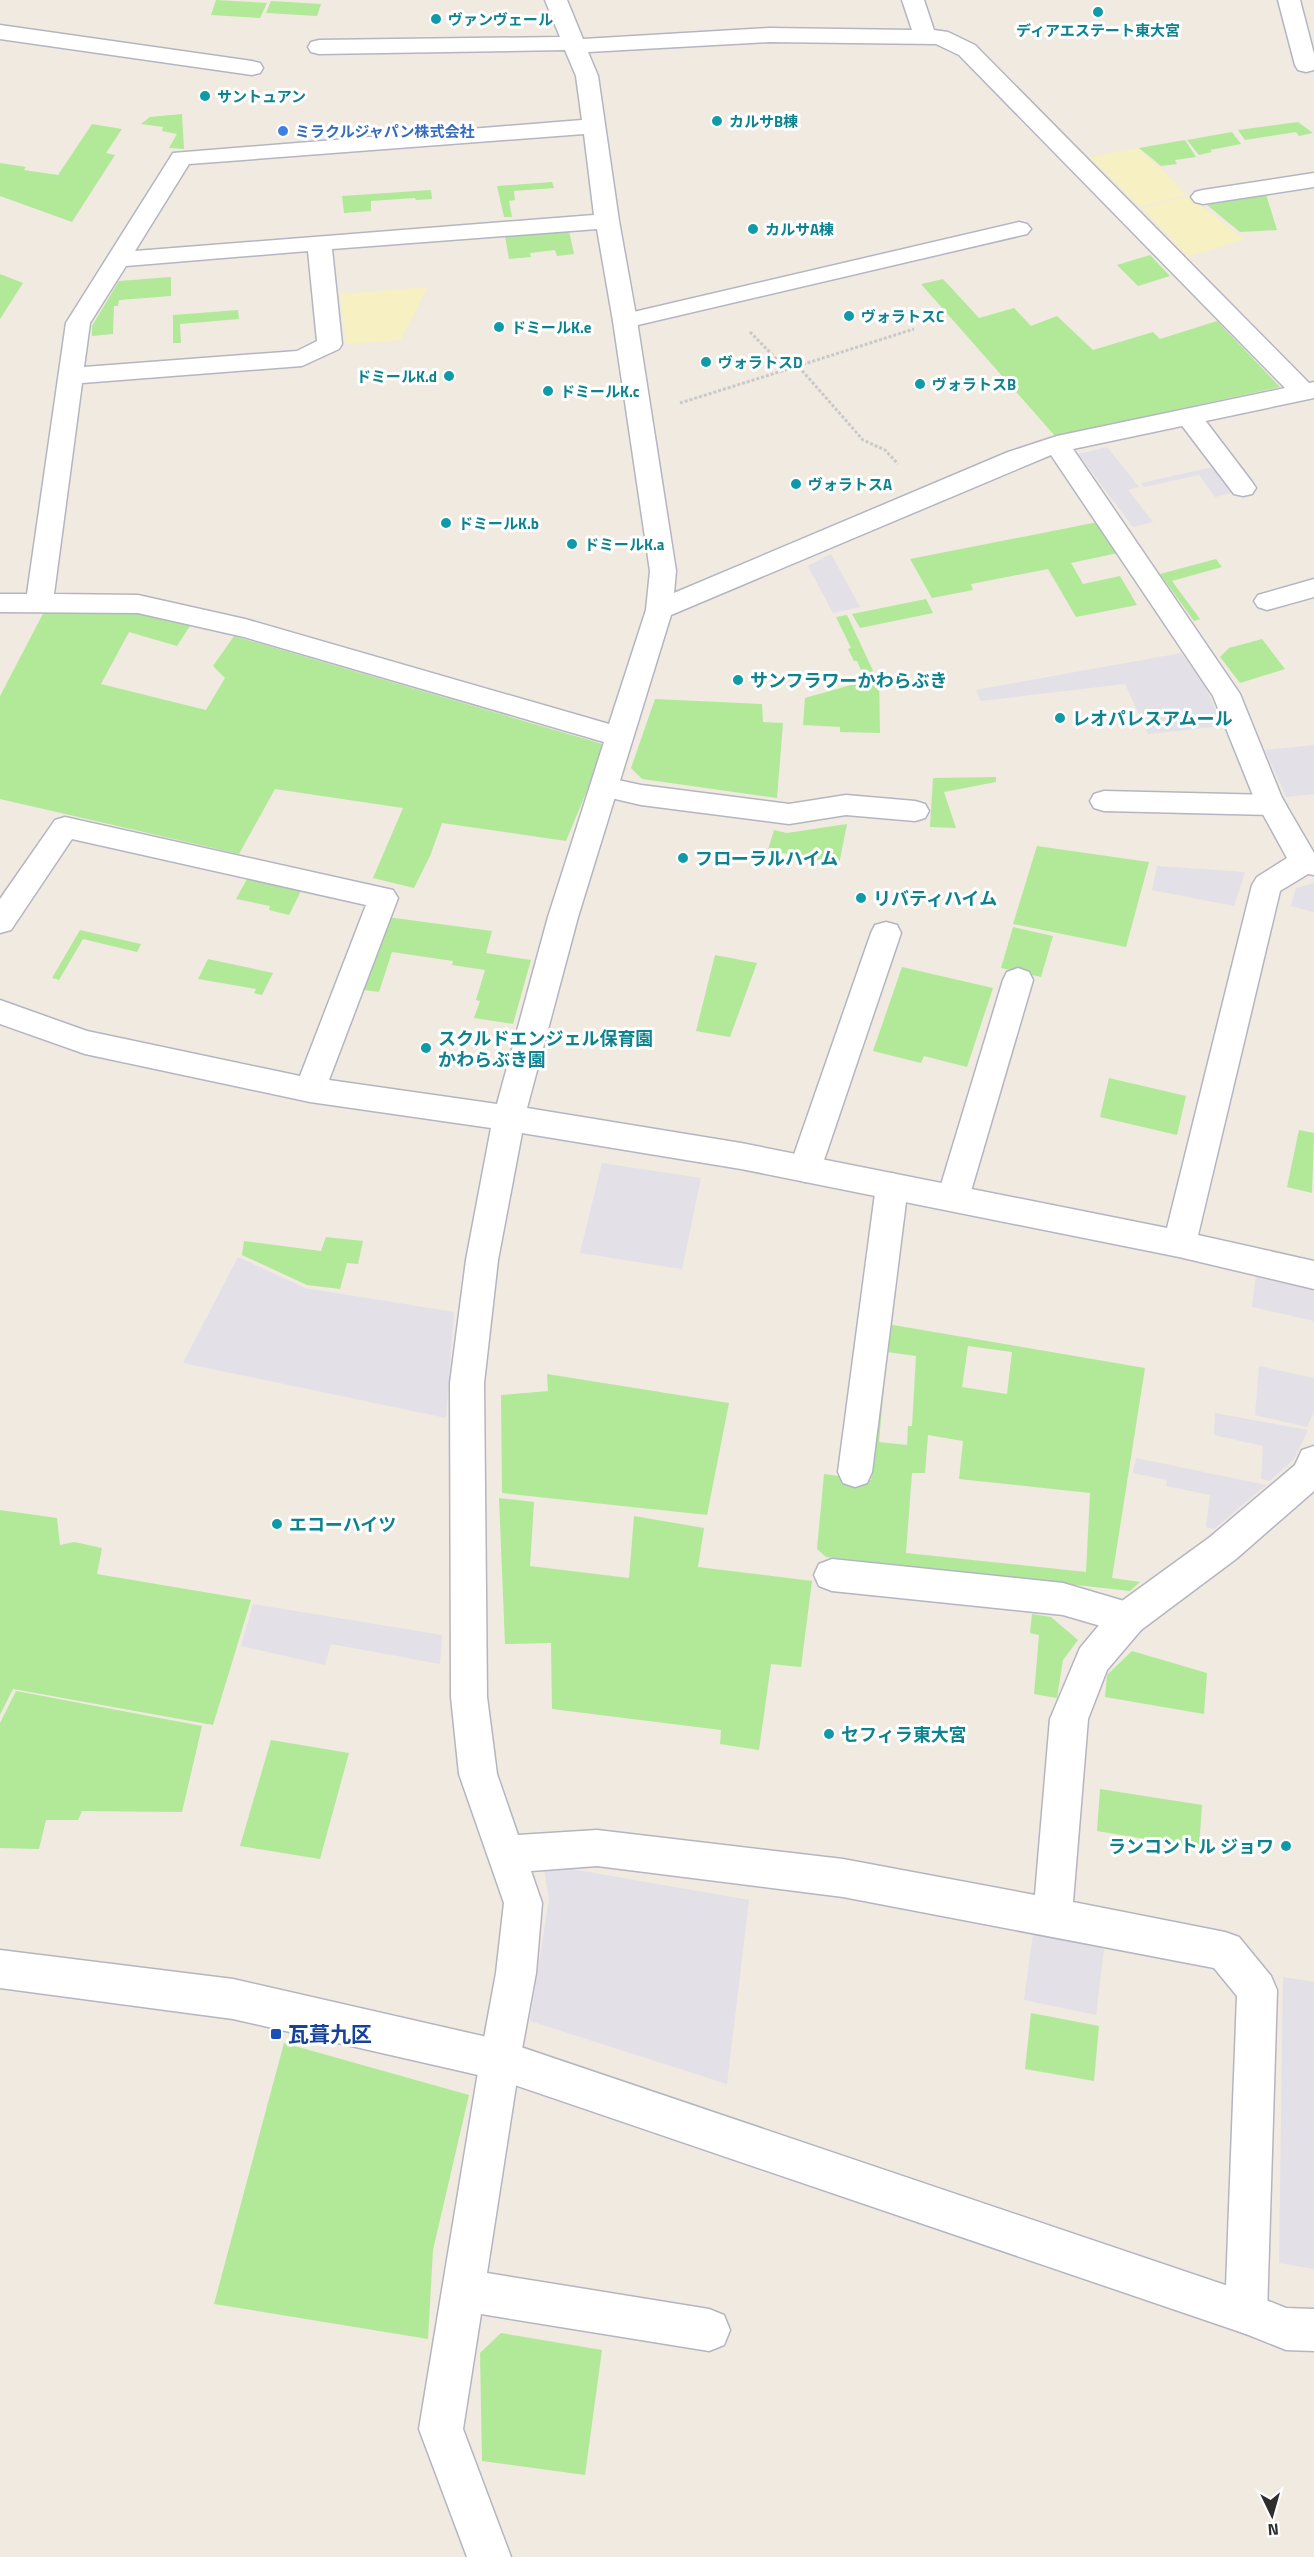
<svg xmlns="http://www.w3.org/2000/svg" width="1314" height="2557" viewBox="0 0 1314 2557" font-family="'Titillium Web','Noto Sans JP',sans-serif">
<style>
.industrial{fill:#e3e0e8}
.green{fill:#b1e999;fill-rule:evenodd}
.sand{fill:#f6f0c2}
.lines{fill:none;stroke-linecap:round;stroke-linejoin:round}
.service-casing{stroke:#b4b5c2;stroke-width:3}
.minor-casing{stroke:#b4b5c2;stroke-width:3}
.tertiary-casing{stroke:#b4b5c2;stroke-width:3}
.path{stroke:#c9c9c9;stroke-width:3;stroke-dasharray:3 2;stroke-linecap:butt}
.service{fill:#fff;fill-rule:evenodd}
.minor{fill:#fff;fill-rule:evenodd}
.tertiary{fill:#fff;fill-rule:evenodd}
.culture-dot{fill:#0f9aa8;stroke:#fff;stroke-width:2}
.shop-dot{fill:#3f7fe0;stroke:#fff;stroke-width:2}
.transit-dot{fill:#1a4fb4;stroke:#fff;stroke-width:2}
.labels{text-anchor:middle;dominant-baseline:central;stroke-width:6;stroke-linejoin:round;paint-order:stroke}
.far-culture-label{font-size:15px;font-weight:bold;fill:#0d838f;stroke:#fff;text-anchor:start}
.far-shop-label{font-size:15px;font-weight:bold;fill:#366cbe;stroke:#fff;text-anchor:start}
.culture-label{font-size:18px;font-weight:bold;fill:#0d838f;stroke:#fff;text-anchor:start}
.near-transit-label{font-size:21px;font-weight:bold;fill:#164399;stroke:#fff;text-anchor:start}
</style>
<rect width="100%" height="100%" fill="#f0eae0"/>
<!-- industrial -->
<g class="industrial">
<path d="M1107 447 1139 487 1128 490 1153 522 1133 527 1078 454Z"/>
<path d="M1213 467 1232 493 1215 497 1199 475 1144 487 1141 483Z"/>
<path d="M831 554 860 607 833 613 808 566Z"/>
<path d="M1181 653 1204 684 1223 726 1148 734 1125 684 981 701 976 690Z"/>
<path d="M1314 745V794L1286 797 1265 750Z"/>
<path d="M1157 866 1245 872 1234 906 1152 890Z"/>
<path d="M1314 883V912L1291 906 1296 888Z"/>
<path d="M602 1163 701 1178 682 1269 580 1253Z"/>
<path d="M238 1257 305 1288 454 1312 446 1418 183 1363Z"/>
<path d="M1256 1275 1314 1288V1321L1252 1307Z"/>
<path d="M1259 1366 1314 1378V1411L1307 1427 1255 1415Z"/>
<path d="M1215 1413 1308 1430 1294 1459 1270 1481 1261 1479 1263 1446 1214 1435Z"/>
<path d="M1136 1458 1266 1485 1214 1529 1206 1527 1210 1495 1166 1486 1167 1480 1133 1473Z"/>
<path d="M253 1604 442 1635 440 1664 331 1644 325 1665 241 1646Z"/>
<path d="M543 1864 749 1900 727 2084 530 2021 549 1899Z"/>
<path d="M1033 1934 1104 1949 1096 2015 1024 2000Z"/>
<path d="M1283 1977 1314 1982V2269L1279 2263Z"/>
</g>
<!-- green -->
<g class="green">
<path d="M216 0 267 3 260 18 211 15Z"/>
<path d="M271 1 321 4 317 16 266 13Z"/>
<path d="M182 114 184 149 169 148 177 134 162 131 163 127 141 124 150 117Z"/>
<path d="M1298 122 1313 133 1299 136 1296 132 1245 140 1238 130Z"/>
<path d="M92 124 122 129 106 153 115 155 72 222 0 196V163L26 167 24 170 58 175Z"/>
<path d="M1232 132 1241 144 1210 150 1212 152 1199 155 1187 140Z"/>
<path d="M1185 140 1196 157 1175 160 1177 164 1161 166 1139 148Z"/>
<path d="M552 182 554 188 514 191 515 200 509 201 512 217H504L497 186Z"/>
<path d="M431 190 432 199 416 200 415 198 371 201V211L344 213 342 196Z"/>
<path d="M1266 194 1277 230 1240 232 1207 205Z"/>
<path d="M569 231 574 254 557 256 555 250 530 253 531 257 509 259 505 236Z"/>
<path d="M1150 255 1170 276 1138 286 1117 265Z"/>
<path d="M0 274 23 283 0 319Z"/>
<path d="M171 277V296L119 300 118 306H114L113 334 92 336V326L119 281Z"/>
<path d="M943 279 979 318 1014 308 1031 326 1057 316 1093 350 1153 332 1160 339 1217 321 1280 387 1055 436 921 284Z"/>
<path d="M238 310 239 319 180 324 181 343H173V315Z"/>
<path d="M1098 522 1118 553 1071 563 1083 584 1120 576 1137 605 1076 617 1048 569 971 584 973 590 932 598 910 559Z"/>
<path d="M1216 559 1222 567 1172 581 1200 619 1194 621 1160 574Z"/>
<path d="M926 599 933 613 860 628 852 614Z"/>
<path d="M46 608 135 611 190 626 177 646 129 632 101 684 206 710 225 678 213 666 234 636 606 745 566 841 442 823 430 856 414 888 373 878 403 808 275 789 239 854 0 799V696Z"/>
<path d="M847 615 875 675 864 677 857 661H854L848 649 851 648 836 617Z"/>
<path d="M1262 639 1285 669 1240 683 1220 657 1229 648Z"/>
<path d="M879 677 880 733 840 732V727L803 725 805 698Z"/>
<path d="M655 699 762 704 763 722 783 723 777 798 642 779 631 768Z"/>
<path d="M996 777V782L944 792 956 828 930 827 933 778Z"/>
<path d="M847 824 839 864 768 850 774 830 787 833Z"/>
<path d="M1037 846 1149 862 1126 947 1013 924Z"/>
<path d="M247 879 301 891 289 915 269 910 270 906 236 899Z"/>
<path d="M387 917 492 931 486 953 531 960 513 1024 474 1018 480 1001 476 1000 485 970 452 965 453 961 392 952 379 992 364 990Z"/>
<path d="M1013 927 1053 936 1041 977 1001 968Z"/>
<path d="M80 930 141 944 137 952 83 939 59 980 52 978Z"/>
<path d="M715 955 757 963 730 1037 696 1031Z"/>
<path d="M208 959 273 973 262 995 254 993 256 989 198 979Z"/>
<path d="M902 967 993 988 967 1067 924 1056 921 1063 873 1051Z"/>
<path d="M1109 1078 1186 1096 1177 1135 1100 1117Z"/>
<path d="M1299 1130 1314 1133 1312 1193 1287 1187Z"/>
<path d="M326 1237 363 1241 358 1264 347 1263 340 1289 307 1285 242 1255 244 1241 321 1251Z"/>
<path d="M887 1324 1145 1368 1112 1578 1140 1582 1130 1591 826 1557 817 1549 824 1474 871 1480ZM968 1346 1012 1352 1007 1394 962 1387ZM887 1352 916 1356 912 1426H908L907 1445 879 1442ZM928 1435 963 1441 959 1479 1090 1493 1086 1572 906 1553 912 1473H925Z"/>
<path d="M547 1374 729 1403 707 1515 502 1493 501 1395 548 1391Z"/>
<path d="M499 1498 534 1502 530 1566 629 1578 634 1516 704 1528 698 1567 812 1581 801 1667 771 1664 759 1750 720 1744 721 1730 552 1709 551 1643 505 1644Z"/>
<path d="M0 1510 57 1518 60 1545 74 1542 102 1548 97 1574 251 1600 213 1725 13 1689 0 1715Z"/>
<path d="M1032 1614 1051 1617 1078 1640 1063 1660 1057 1698 1034 1694 1039 1635 1030 1633Z"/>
<path d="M1132 1651 1207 1673 1204 1714 1105 1697 1107 1675Z"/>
<path d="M16 1691 202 1726 182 1812 82 1811 78 1820H46L39 1849 0 1848V1723Z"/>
<path d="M271 1740 349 1753 320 1859 240 1846Z"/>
<path d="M1100 1789 1202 1805 1199 1848 1097 1831Z"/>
<path d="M1031 2013 1099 2026 1094 2081 1025 2069Z"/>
<path d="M284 2043 469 2095 433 2250 428 2339 214 2304Z"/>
<path d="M501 2333 602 2350 585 2475 482 2461 480 2353Z"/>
</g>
<!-- sand -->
<g class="sand">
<path d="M1138 148 1162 169 1186 195 1140 207 1089 157Z"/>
<path d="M1189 196 1244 239 1188 257 1142 208Z"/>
<path d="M428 287 401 340 346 344 340 294Z"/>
</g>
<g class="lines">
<!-- service casing -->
<g class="service-casing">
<g id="service">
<path d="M1278 0H1300L1314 54V70L1306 72 1298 70 1295 65Z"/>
<path d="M1314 173V187L1203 204 1195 202 1191 197 1195 192 1203 190Z"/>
<path d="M1019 222 1027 224 1031 229 1027 234 625 328 616 326 613 321 616 316 625 314Z"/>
<path d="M1189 409 1198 411 1252 482 1256 488 1252 494 1243 496 1234 494 1180 423 1176 417 1180 411Z"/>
<path d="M1314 579V597L1267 610 1258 607 1254 601 1258 595Z"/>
<path d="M604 777 641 785 789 804 846 795 915 801 925 804 929 811 925 818 915 821 846 815 789 824 641 805 594 794 590 787 594 780Z"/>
<path d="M1104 791 1272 795 1282 798 1286 805 1282 812 1272 815 1104 811 1094 808 1090 801 1094 794Z"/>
<path d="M886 922 897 925 901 933 821 1169 816 1178 805 1182 794 1178 789 1169 871 933 875 925Z"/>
<path d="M1018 968 1029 972 1033 980 969 1198 964 1207 953 1211 942 1207 937 1198 1003 980 1007 972Z"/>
<path d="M892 1173 903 1177 908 1186 872 1472 867 1483 855 1487 843 1483 838 1472 876 1186 881 1177Z"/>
<path d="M832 1559 1063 1583 1141 1606 1146 1618 1141 1630 1128 1634 1063 1615 832 1591 819 1586 814 1575 819 1564Z"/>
<path d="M500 2040 514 2046 520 2060 487 2273 709 2309 724 2315 730 2330 724 2345 709 2351 481 2314 463 2429 511 2557H467L419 2429 480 2060 486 2046Z"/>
</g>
</g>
<!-- minor casing -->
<g class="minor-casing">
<g id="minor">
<path d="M545 0H567L583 39 769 28 912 30 902 0H924L934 30 948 32 975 45 1309 383 1314 382V398L1073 449 1240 694 1282 798 1314 853V875L1308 874 1280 891 1198 1235 1314 1261V1289L1179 1257 741 1169 522 1133 498 1260 484 1383 487 1697 497 1774 518 1835 597 1830 843 1859 1035 1895 1050 1719 1080 1648 1115 1606 1210 1537 1295 1465 1302 1450 1314 1446V1491L1236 1559 1141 1630 1107 1670 1088 1719 1073 1902 1225 1932 1239 1937 1271 1976 1277 1990 1267 2313 1261 2328 1246 2334 1231 2328 1225 2313 1237 1996 1214 1968 843 1897 597 1866 531 1871 542 1903 536 1973 520 2060 514 2074 500 2080 486 2074 480 2060 496 1973 504 1903 459 1774 451 1697 450 1383 466 1260 491 1128 310 1102 85 1054 0 1024V1000L87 1031 300 1076 366 905 72 839 11 930 0 933V899L55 820 65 817 393 890 398 898 329 1080 497 1104 548 917 604 742 244 637 138 613 0 612V594H27L66 323 173 153 582 120 576 76 565 50 319 54 311 52 308 47 311 42 319 40 560 37ZM769 42 936 44 959 55 1285 388 1057 436 1008 452 674 593 676 571 637 321 619 221 598 76 588 52ZM584 134 594 215 135 251 189 164ZM597 229 613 321 650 571 646 610 609 724 245 619 138 595 54 594 82 383 302 366 339 349 342 344 332 249ZM308 251 317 341 297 351 84 367 90 323 126 266ZM1051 455 1213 696 1254 798 1287 858 1257 877 1252 885 1167 1228 741 1143 527 1108 578 917 671 615Z"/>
<path d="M0 25 252 61 260 63 263 68 260 73 252 75 0 39Z"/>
</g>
</g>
<!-- tertiary casing -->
<g class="tertiary-casing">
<path id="tertiary" d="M0 1950 233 1979 500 2040 1246 2292 1286 2308 1314 2309V2351L1286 2350 1246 2334 500 2080 233 2019 0 1988Z"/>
</g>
<!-- path -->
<g class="path">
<path d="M750 332 787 370"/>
<path d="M798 366 914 329"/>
<path d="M680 403 798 366 863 440 885 450 898 464"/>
</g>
<!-- service -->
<use href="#service" class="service"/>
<!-- minor -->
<use href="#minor" class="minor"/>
<!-- tertiary -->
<use href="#tertiary" class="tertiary"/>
</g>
<!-- markers -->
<g class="culture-dot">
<circle cx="1098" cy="12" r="6"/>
<circle cx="436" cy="19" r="6"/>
<circle cx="205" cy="96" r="6"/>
<circle cx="717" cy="121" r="6"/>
<circle cx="753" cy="229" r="6"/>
<circle cx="849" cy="316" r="6"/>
<circle cx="499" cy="327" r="6"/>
<circle cx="706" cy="362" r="6"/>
<circle cx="449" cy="376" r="6"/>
<circle cx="920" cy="384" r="6"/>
<circle cx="548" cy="391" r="6"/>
<circle cx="796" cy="484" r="6"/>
<circle cx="446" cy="523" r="6"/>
<circle cx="572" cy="544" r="6"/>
<circle cx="738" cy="680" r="6"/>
<circle cx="1060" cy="718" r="6"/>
<circle cx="683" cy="858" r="6"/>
<circle cx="861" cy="898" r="6"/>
<circle cx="426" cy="1048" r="6"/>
<circle cx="277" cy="1524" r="6"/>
<circle cx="829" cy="1734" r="6"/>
<circle cx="1286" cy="1846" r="6"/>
</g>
<circle class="shop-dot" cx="283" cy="131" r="6"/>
<rect class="transit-dot" x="270" y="2028" width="12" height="12" rx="3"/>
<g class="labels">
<!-- far-culture labels -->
<g class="far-culture-label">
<text x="448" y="19">ヴァンヴェール</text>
<text x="1098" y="30" text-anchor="middle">ディアエステート東大宮</text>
<text x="217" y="96">サントュアン</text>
<text x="729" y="121">カルサB棟</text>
<text x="765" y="229">カルサA棟</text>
<text x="861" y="316">ヴォラトスC</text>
<text x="511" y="327">ドミールK.e</text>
<text x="718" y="362">ヴォラトスD</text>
<text x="437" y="376" text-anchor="end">ドミールK.d</text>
<text x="932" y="384">ヴォラトスB</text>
<text x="560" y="391">ドミールK.c</text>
<text x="808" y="484">ヴォラトスA</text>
<text x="458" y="523">ドミールK.b</text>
<text x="584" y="544">ドミールK.a</text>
</g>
<!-- far-shop labels -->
<g class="far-shop-label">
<text x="295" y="131">ミラクルジャパン株式会社</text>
</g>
<!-- culture labels -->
<g class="culture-label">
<text x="750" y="680">サンフラワーかわらぶき</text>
<text x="1072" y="718">レオパレスアムール</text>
<text x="695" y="858">フローラルハイム</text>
<text x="873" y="898">リバティハイム</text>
<text x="438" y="1038">スクルドエンジェル保育園<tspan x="438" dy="21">かわらぶき園</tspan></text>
<text x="289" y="1524">エコーハイツ</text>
<text x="841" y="1734">セフィラ東大宮</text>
<text x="1274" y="1846" text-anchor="end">ランコントル ジョワ</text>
</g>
<!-- near-transit labels -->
<g class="near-transit-label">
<text x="288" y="2034">瓦葺九区</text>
</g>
</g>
<!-- north arrow -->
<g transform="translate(1272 2515) rotate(175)" stroke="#ffffff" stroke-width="4.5" paint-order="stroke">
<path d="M0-4.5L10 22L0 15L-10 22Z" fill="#2e2e2e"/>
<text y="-9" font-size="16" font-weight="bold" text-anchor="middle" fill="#2e2e2e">N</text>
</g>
</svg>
